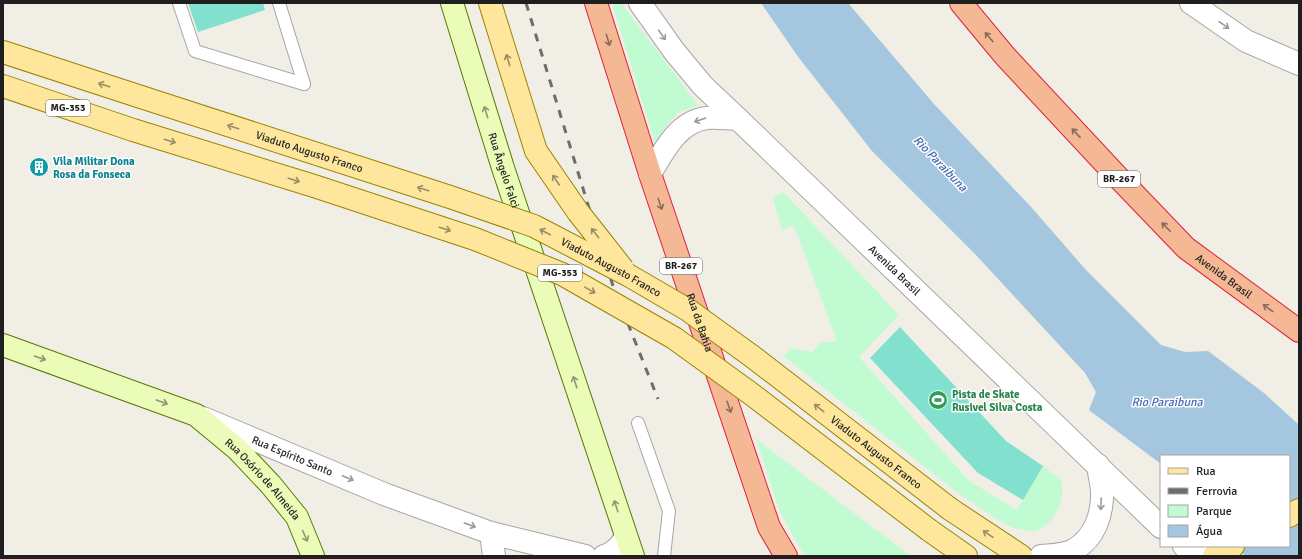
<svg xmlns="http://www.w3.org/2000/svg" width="1302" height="559" viewBox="0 0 1302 559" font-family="Signika,sans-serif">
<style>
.park{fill:#c1fbd1}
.pitch{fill:#81e1ce}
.water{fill:#a4c7df}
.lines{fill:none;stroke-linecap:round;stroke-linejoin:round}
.service-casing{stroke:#a6a6a6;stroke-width:14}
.minor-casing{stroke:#a6a6a6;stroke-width:24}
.tertiary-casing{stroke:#a6a6a6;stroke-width:24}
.secondary-casing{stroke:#577a02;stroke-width:24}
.primary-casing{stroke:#9a8400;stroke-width:24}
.trunk-casing{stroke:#e0213e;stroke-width:24}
.service{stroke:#fff;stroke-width:12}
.minor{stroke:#fff;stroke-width:22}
.tertiary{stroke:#fff;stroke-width:22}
.secondary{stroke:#ebfbb8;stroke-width:22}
.primary{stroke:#fee69c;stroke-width:22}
.trunk{stroke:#f4b894;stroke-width:22}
.rail{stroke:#6d6d6d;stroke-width:3;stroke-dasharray:8 8;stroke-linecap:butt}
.primary-bridge-casing{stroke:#9a8400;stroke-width:24;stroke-linecap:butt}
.primary-bridge{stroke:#fee69c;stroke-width:22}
.oneway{stroke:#9a9a9a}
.oneway2{stroke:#8a6c5a}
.oneway3{stroke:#9a8c64}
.oneway4{stroke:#8f9873}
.labels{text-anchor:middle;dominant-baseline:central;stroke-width:3;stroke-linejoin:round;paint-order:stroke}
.shield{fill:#fff;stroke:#626262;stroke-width:1}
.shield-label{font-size:10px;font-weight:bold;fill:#1f1f1f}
.street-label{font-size:11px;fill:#1f1f1f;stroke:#fff}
.culture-label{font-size:11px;font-weight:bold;fill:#0d838f;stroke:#fff;text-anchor:start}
.leisure-label{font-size:11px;font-weight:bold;fill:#27864d;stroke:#fff;text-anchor:start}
.water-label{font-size:12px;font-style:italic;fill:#4869b2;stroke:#fff}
</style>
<rect width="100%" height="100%" fill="#f0eee5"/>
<!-- park -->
<g class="park">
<path d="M612 3H621L698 105 679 112 667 125 655 143Z"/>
<path d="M783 192 899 315 859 357 969 481 1017 510 1043 466 1061 480C1066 502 1055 523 1034 532L1014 528 1001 522 957 492 783 356 792 348 813 352 820 343 837 341 794 225 782 230 773 198Z"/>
<path d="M756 439 899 547 912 556H805L780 512Z"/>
</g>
<!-- pitch -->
<g class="pitch">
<path d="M188 3H263L265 10 198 32Z"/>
<path d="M900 327 1006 441 1043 466 1023 500 978 473 870 358Z"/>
</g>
<!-- water -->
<path class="water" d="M761 3H848L934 104 1032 208 1086 270 1161 345 1185 352 1208 351 1264 393 1299 425V556H1245L1236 546H1289V456H1161V464L1089 410 1096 392 1085 373 976 255 872 151 799 58Z"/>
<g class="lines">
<!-- service casing -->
<g class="service-casing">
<g id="service">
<path d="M179 3 195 51 304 84"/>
<path d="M279 3 304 84"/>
<path d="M638 423 669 511 664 556"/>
</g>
</g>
<!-- minor casing -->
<g class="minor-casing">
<g id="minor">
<path id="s1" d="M203 418 384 494 491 533 585 556"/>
<path d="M491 533 494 556"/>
<path d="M604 556C615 553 620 546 626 537"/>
</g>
</g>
<!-- tertiary casing -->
<g class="tertiary-casing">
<g id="tertiary">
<path id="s2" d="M640 3 674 51 703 86 738 119 1161 527"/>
<path d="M1191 3 1246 41 1299 64"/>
<path d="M650 174C663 152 678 121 707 118 717 117 728 119 738 119"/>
<path d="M1184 546 1191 551 1210 556"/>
<path d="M1041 556C1051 555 1063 555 1072 551 1095 539 1103 514 1102 490 1101 482 1099 473 1098 465"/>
</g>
</g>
<!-- secondary casing -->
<g class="secondary-casing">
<g id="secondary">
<path id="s3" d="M452 3 503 168 633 556"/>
<path id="s4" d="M3 345 196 415 237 449 271 485 297 517 313 556"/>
</g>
</g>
<!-- primary casing -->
<g class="primary-casing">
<g id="primary">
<path d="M490 3 536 151 578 212"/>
<path d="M3 52 141 97"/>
<path d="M3 86 133 130"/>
<path d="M950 509 1021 556"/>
<path d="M1289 516 1299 510"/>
<path d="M929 530 966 556"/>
<path d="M1214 556 1233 546"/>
</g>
</g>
<!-- trunk casing -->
<g class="trunk-casing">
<g id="trunk">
<path id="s5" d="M596 3 650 174 769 527 786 556"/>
<path id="s6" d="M961 3 1005 56 1114 173 1186 248 1299 331"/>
</g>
</g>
<!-- service -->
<use href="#service" class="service"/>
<!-- minor -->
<use href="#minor" class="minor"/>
<!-- tertiary -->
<use href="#tertiary" class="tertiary"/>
<!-- secondary -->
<use href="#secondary" class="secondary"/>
<!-- primary -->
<use href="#primary" class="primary"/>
<!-- trunk -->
<use href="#trunk" class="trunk"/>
<!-- rail -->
<path class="rail" d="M526 3 613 286 658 399"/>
<!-- primary-bridge casing -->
<g class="primary-bridge-casing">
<g id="primary-bridge">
<path id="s7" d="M141 97 450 197 534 226 628 275 688 310 753 357 950 509"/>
<path d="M133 130 314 186 475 239 562 274 674 338 750 393 929 530"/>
<path d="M578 212 623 269"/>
</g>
</g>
<!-- primary-bridge -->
<use href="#primary-bridge" class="primary-bridge"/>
</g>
<!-- one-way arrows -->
<defs><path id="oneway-shaft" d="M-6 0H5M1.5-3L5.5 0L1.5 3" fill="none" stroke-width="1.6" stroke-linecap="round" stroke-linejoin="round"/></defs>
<g class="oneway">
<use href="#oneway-shaft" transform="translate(1224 25) rotate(35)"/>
<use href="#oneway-shaft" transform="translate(662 35) rotate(55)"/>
<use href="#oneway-shaft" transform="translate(700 120) rotate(161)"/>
<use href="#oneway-shaft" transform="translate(348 478) rotate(23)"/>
<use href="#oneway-shaft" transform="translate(1101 504) rotate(92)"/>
<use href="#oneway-shaft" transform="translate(470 525) rotate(20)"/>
</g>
<g class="oneway2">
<use href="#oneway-shaft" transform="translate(989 37) rotate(-130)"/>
<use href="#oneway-shaft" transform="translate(608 40) rotate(73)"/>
<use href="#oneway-shaft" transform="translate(1076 133) rotate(-133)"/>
<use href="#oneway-shaft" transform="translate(660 204) rotate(71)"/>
<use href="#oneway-shaft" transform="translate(1166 227) rotate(-134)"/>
<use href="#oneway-shaft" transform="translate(1268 308) rotate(-144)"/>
<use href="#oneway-shaft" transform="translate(729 407) rotate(71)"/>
</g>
<g class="oneway3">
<use href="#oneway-shaft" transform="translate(508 60) rotate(-107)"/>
<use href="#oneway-shaft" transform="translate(104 85) rotate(-162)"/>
<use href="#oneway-shaft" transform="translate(233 127) rotate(-162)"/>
<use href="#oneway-shaft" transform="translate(170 141) rotate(17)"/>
<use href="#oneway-shaft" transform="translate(294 180) rotate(17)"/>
<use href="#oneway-shaft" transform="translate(556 180) rotate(-124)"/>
<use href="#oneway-shaft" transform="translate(423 189) rotate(-162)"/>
<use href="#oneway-shaft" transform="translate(445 229) rotate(18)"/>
<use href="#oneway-shaft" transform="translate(545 232) rotate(-153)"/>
<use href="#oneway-shaft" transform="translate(595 233) rotate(-129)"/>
<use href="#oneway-shaft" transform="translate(590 290) rotate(29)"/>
<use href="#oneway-shaft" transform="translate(819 408) rotate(-142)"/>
<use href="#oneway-shaft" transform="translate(988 534) rotate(-146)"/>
</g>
<g class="oneway4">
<use href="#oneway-shaft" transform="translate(486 112) rotate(-107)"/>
<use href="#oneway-shaft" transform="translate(40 358) rotate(19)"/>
<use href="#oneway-shaft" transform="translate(575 382) rotate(-108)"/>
<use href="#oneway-shaft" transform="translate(162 402) rotate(20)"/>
<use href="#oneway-shaft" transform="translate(616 506) rotate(-108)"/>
<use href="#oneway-shaft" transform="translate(305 536) rotate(66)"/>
</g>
<!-- icons -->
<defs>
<g id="building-disc" transform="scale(1)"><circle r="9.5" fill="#0f9aa8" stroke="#fff"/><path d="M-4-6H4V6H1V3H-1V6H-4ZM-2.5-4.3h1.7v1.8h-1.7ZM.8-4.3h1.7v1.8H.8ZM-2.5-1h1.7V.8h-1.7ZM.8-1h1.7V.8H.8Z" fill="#fff"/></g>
<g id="stadium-disc" transform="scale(1)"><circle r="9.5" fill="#2e9e5b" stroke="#fff"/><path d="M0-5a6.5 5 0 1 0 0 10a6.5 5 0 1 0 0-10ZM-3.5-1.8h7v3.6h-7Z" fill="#fff"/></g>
</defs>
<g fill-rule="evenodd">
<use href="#building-disc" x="39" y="167"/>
<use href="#stadium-disc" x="938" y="400"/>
</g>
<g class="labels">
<!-- shield labels -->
<g class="shield">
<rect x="46" y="100" width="44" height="16" rx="3"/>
<rect x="1098" y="171" width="42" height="16" rx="3"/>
<rect x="660" y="258" width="42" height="16" rx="3"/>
<rect x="538" y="265" width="44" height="16" rx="3"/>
</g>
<g class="shield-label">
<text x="68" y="108">MG-353</text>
<text x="1119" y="179">BR-267</text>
<text x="681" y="266">BR-267</text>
<text x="560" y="273">MG-353</text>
</g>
<!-- street labels -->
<g class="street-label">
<text stroke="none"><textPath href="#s7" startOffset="177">Viaduto Augusto Franco</textPath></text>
<text stroke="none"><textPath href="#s3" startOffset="175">Rua Ângelo Falci</textPath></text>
<text stroke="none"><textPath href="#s7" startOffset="501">Viaduto Augusto Franco</textPath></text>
<text stroke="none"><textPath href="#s2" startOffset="370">Avenida Brasil</textPath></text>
<text stroke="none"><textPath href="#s6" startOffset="380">Avenida Brasil</textPath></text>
<text stroke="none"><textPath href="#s5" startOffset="336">Rua da Bahia</textPath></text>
<text stroke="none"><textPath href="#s7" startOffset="825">Viaduto Augusto Franco</textPath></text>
<text stroke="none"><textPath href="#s1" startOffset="97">Rua Espírito Santo</textPath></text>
<text stroke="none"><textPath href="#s4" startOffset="298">Rua Osório de Almeida</textPath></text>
</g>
<!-- culture labels -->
<g class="culture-label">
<text x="53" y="161">Vila Militar Dona<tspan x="53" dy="13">Rosa da Fonseca</tspan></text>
</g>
<!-- leisure labels -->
<g class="leisure-label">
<text x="952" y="394">Pista de Skate<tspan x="952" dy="13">Rusivel Silva Costa</tspan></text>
</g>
<!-- water labels -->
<g class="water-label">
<text transform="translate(940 164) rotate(46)">Rio Paraibuna</text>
<text x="1167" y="402">Rio Paraibuna</text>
</g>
</g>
<!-- border -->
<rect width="1302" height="559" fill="none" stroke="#1f1f1f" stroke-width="8"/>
<!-- legend -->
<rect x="1160" y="455" width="130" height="92" fill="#ffffff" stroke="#a5a5a5"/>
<rect x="1168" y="468" width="20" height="6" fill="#fee69c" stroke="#a5a5a5"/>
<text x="1196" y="475" font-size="12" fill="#1f1f1f">Rua</text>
<rect x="1168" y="488" width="20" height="6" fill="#6d6d6d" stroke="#a5a5a5"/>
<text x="1196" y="495" font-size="12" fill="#1f1f1f">Ferrovia</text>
<rect x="1168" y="505" width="20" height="12" fill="#c1fbd1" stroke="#a5a5a5"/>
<text x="1196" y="515" font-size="12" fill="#1f1f1f">Parque</text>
<rect x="1168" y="525" width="20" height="12" fill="#a4c7df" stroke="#a5a5a5"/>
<text x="1196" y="535" font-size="12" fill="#1f1f1f">Água</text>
</svg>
